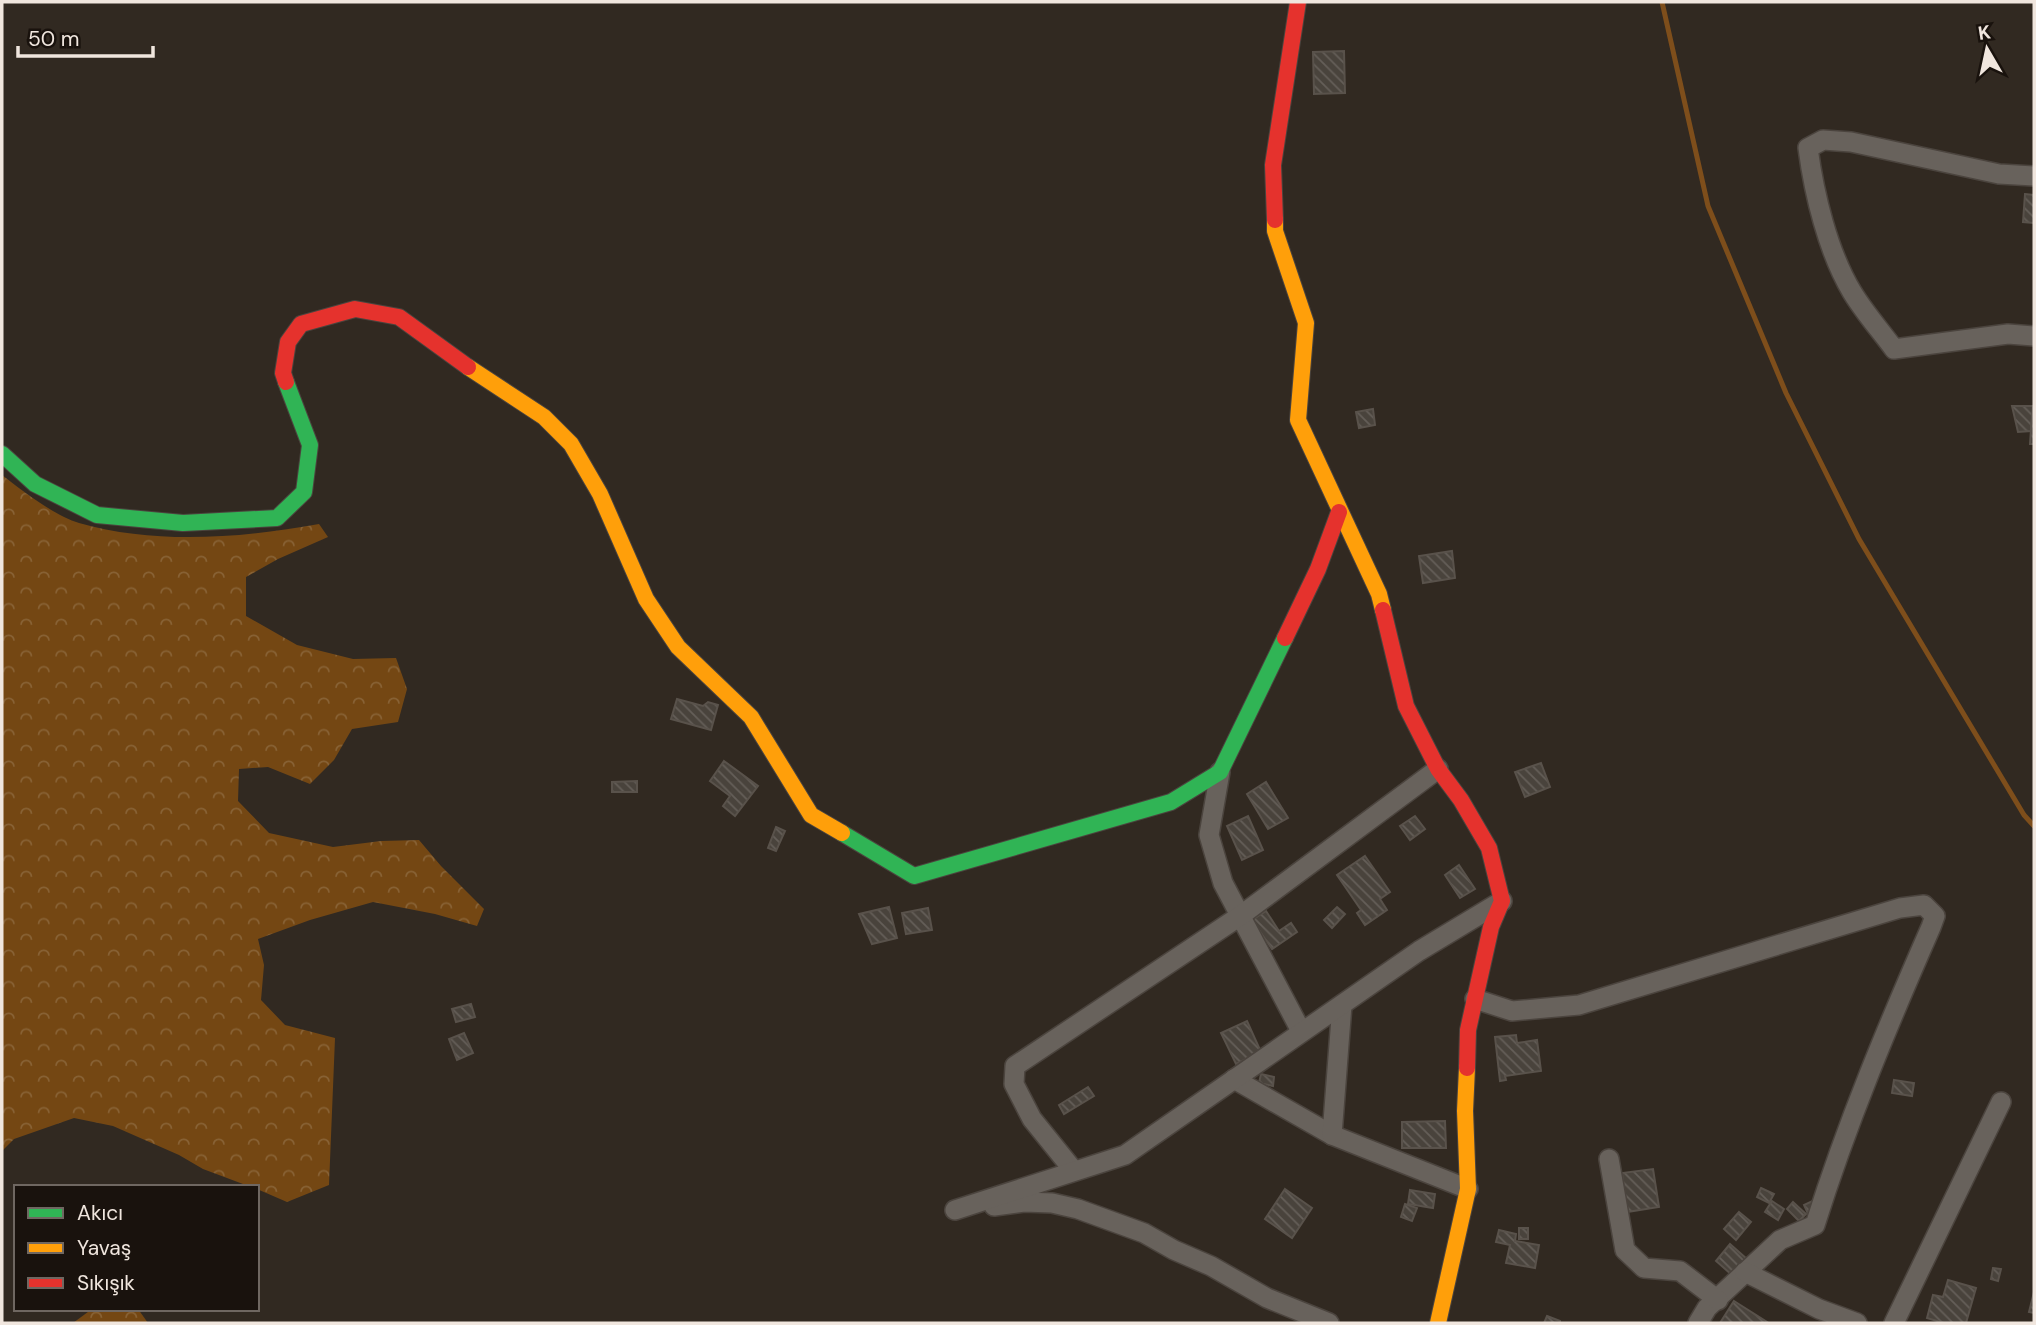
<svg xmlns="http://www.w3.org/2000/svg" width="2036" height="1325" viewBox="0 0 2036 1325" font-family="'DM Sans',sans-serif">
<style>
.forest{fill:url(#forest-crowns)}
.lines{fill:none;stroke-linecap:round;stroke-linejoin:round}
.stream{stroke:#7e4e1b;stroke-width:5}
.building{fill:url(#building-back-hatch);stroke:#59524b;stroke-width:2}
.street-casing{stroke:#4b443e;stroke-width:22}
.fast-casing{stroke:#4b443e;stroke-width:18}
.slow-casing{stroke:#4b443e;stroke-width:18}
.jam-casing{stroke:#4b443e;stroke-width:18}
.street{stroke:#68625c;stroke-width:19}
.fast{stroke:#30b455;stroke-width:16}
.slow{stroke:#ff9f0a;stroke-width:16}
.jam{stroke:#e5322d;stroke-width:16}
</style>
<defs>
<pattern id="forest-crowns" width="20" height="18" patternUnits="userSpaceOnUse" patternTransform="scale(1.75)"><rect width="20" height="18" fill="#744713"/><path d="M2 6a3 3 0 1 1 6 0M12 15a3 3 0 1 1 6 0" fill="none" stroke="#886235"/></pattern>
<pattern id="building-back-hatch" width="6" height="6" patternUnits="userSpaceOnUse" patternTransform="scale(1.75)"><rect width="6" height="6" fill="#49433c"/><path d="M-1 5l2 2M0 0l6 6M5-1l2 2" fill="none" stroke="#645e58"/></pattern>
</defs>
<rect width="100%" height="100%" fill="#312921"/>
<!-- forest -->
<g class="forest">
<path d="M2 475C21 490 55 516 79 523 156 545 241 538 319 524L328 537 278 559 246 577V616L297 645 353 659 396 658 407 689 398 722 352 729 334 760 310 784 268 767 239 769 238 801 269 833 333 847 381 841 419 840 441 866 484 909 477 926 435 914 373 902 310 920 258 939 264 965 261 1000 285 1025 335 1038 329 1185 287 1202 257 1189V1187H251L203 1169 179 1155 113 1126 74 1118 14 1139 2 1151Z"/>
<path d="M92 1309H138L148 1323H73Z"/>
</g>
<g class="lines">
<!-- stream -->
<path class="stream" d="M1662 2 1708 206 1786 393 1859 539 2024 815 2034 826"/>
</g>
<!-- building -->
<g class="building">
<path d="M1344 51 1345 93 1314 94 1313 52Z"/>
<path d="M2025 194 2034 195V223L2023 222Z"/>
<path d="M2012 406H2033L2031 431 2018 432Z"/>
<path d="M1373 409 1375 425 1359 428 1356 412Z"/>
<path d="M2032 414 2034 415V444H2030Z"/>
<path d="M1452 551 1455 578 1423 583 1419 556Z"/>
<path d="M677 699 703 706 708 702 718 705 711 730 671 719Z"/>
<path d="M724 761 758 786 735 816 723 806 730 796 710 781Z"/>
<path d="M1541 763 1550 787 1525 797 1515 772Z"/>
<path d="M637 781V792H612V782Z"/>
<path d="M1266 782 1288 818 1268 829 1247 794Z"/>
<path d="M1248 816 1263 850 1242 860 1227 826Z"/>
<path d="M1415 816 1425 829 1410 840 1400 826Z"/>
<path d="M776 827 785 831 776 851 768 848Z"/>
<path d="M1365 856 1390 892 1380 899 1387 910 1365 925 1357 913 1361 910 1337 875Z"/>
<path d="M1459 865 1475 889 1460 898 1445 875Z"/>
<path d="M889 907 897 938 872 944 859 914Z"/>
<path d="M1337 907 1345 914 1332 928 1324 920Z"/>
<path d="M928 908 932 930 906 934 902 913Z"/>
<path d="M1266 911 1279 931 1291 923 1297 932 1272 949 1252 920Z"/>
<path d="M471 1004 475 1017 456 1022 452 1009Z"/>
<path d="M1247 1021 1261 1052 1236 1064 1221 1033Z"/>
<path d="M464 1033 473 1053 457 1060 449 1039Z"/>
<path d="M1516 1035 1517 1043 1537 1040 1541 1071 1505 1076 1506 1080 1500 1081 1495 1037Z"/>
<path d="M1261 1074 1274 1077 1273 1086 1259 1083Z"/>
<path d="M1894 1080 1914 1083 1912 1096 1892 1093Z"/>
<path d="M1088 1087 1094 1096 1064 1114 1059 1105Z"/>
<path d="M1445 1121 1446 1148H1402V1122Z"/>
<path d="M1653 1169 1659 1207 1627 1212 1622 1173Z"/>
<path d="M1761 1188 1774 1194 1769 1203 1757 1197Z"/>
<path d="M1285 1189 1312 1208 1292 1238 1265 1219Z"/>
<path d="M1410 1190 1435 1194 1433 1208 1408 1204Z"/>
<path d="M1821 1197 1809 1216 1804 1205Z"/>
<path d="M1772 1201 1784 1209 1778 1220 1765 1212Z"/>
<path d="M1793 1202 1806 1214 1799 1221 1787 1209Z"/>
<path d="M1405 1204 1417 1208 1412 1221 1401 1217Z"/>
<path d="M1739 1212 1751 1222 1736 1240 1724 1229Z"/>
<rect x="1519" y="1228" width="9" height="11"/>
<path d="M1499 1230 1516 1234 1515 1241 1539 1245 1535 1268 1506 1263 1510 1245 1496 1242Z"/>
<path d="M1730 1244 1747 1259 1732 1275 1716 1261Z"/>
<path d="M1993 1268 2001 1269 1998 1281 1991 1279Z"/>
<path d="M1948 1280 1976 1288 1966 1323H1944L1927 1318 1933 1295 1943 1297Z"/>
<path d="M2034 1292V1313L2029 1312Z"/>
<path d="M1734 1301 1767 1322 1766 1323H1720Z"/>
<path d="M1547 1316 1560 1321V1323H1544Z"/>
</g>
<g class="lines">
<!-- street casing -->
<g class="street-casing">
<g id="street">
<path d="M2034 176 1999 174 1851 142 1823 140 1808 148C1814 194 1828 252 1852 292 1864 312 1880 330 1894 349L2008 334 2034 336"/>
<path d="M1220 772 1209 835 1223 883 1301 1031"/>
<path d="M1475 999 1512 1011 1579 1005 1900 908 1924 905 1935 916 1931 927C1888 1025 1847 1123 1815 1225L1780 1240 1707 1308 1698 1323"/>
<path d="M1234 1079 1332 1135 1468 1189"/>
<path d="M1332 1135 1342 1005"/>
<path d="M1609 1159 1625 1250 1644 1268 1680 1271 1718 1300"/>
<path d="M1074 1171 1032 1119 1014 1084 1015 1066 1240 916 1438 769"/>
<path d="M994 1206 1024 1202 1052 1203 1078 1209 1144 1233 1174 1250 1211 1266 1267 1298 1329 1323"/>
<path d="M955 1210 1125 1155 1419 951 1502 901"/>
<path d="M1745 1272 1819 1309 1857 1323"/>
<path d="M1894 1323 2001 1102"/>
</g>
</g>
<!-- fast casing -->
<g class="fast-casing">
<g id="fast">
<path d="M2 454 35 484 97 515 183 523 277 518 304 492 310 445 286 382"/>
<path d="M842 833 914 876 1171 802 1220 772 1285 638"/>
</g>
</g>
<!-- slow casing -->
<g class="slow-casing">
<g id="slow">
<path d="M1275 220V231L1306 323 1298 420 1379 594 1383 610"/>
<path d="M468 367 544 417 571 444 600 494 646 599 678 647 751 717 811 815 842 833"/>
<path d="M1438 1323 1468 1189 1465 1111 1467 1068"/>
</g>
</g>
<!-- jam casing -->
<g class="jam-casing">
<g id="jam">
<path d="M1275 220 1273 165 1298 2"/>
<path d="M286 382 283 373 288 342 301 324 355 309 399 317 468 367"/>
<path d="M1383 610 1406 706 1438 769 1461 800 1489 848 1502 901 1491 927 1468 1030 1467 1068"/>
<path d="M1285 638 1318 569 1339 512"/>
</g>
</g>
<!-- street -->
<use href="#street" class="street"/>
<!-- fast -->
<use href="#fast" class="fast"/>
<!-- slow -->
<use href="#slow" class="slow"/>
<!-- jam -->
<use href="#jam" class="jam"/>
</g>
<!-- border -->
<rect width="2036" height="1325" fill="none" stroke="#f0e6de" stroke-width="7"/>
<!-- legend -->
<rect x="14" y="1185" width="245" height="126" fill="#19120d" stroke="#6f6761" stroke-width="2"/>
<rect x="28" y="1208" width="35" height="10" fill="#30b455" stroke="#6f6761" stroke-width="2"/>
<text x="77" y="1220" font-size="21" fill="#f0e6de">Akıcı</text>
<rect x="28" y="1243" width="35" height="10" fill="#ff9f0a" stroke="#6f6761" stroke-width="2"/>
<text x="77" y="1255" font-size="21" fill="#f0e6de">Yavaş</text>
<rect x="28" y="1278" width="35" height="10" fill="#e5322d" stroke="#6f6761" stroke-width="2"/>
<text x="77" y="1290" font-size="21" fill="#f0e6de">Sıkışık</text>
<!-- north arrow -->
<g transform="translate(1987 49) rotate(351)" stroke="#19120d" stroke-width="5" paint-order="stroke">
<path d="M0-5L12 26L0 18L-12 26Z" fill="#f0e6de"/>
<text y="-10" font-size="19" font-weight="bold" text-anchor="middle" fill="#f0e6de">K</text>
</g>
<!-- scale -->
<path d="M18 46v10h135v-10" fill="none" stroke="#f0e6de" stroke-width="3.5"/>
<text x="28" y="46" font-size="21" fill="#f0e6de" stroke="#19120d" stroke-width="5" paint-order="stroke">50 m</text>
</svg>
